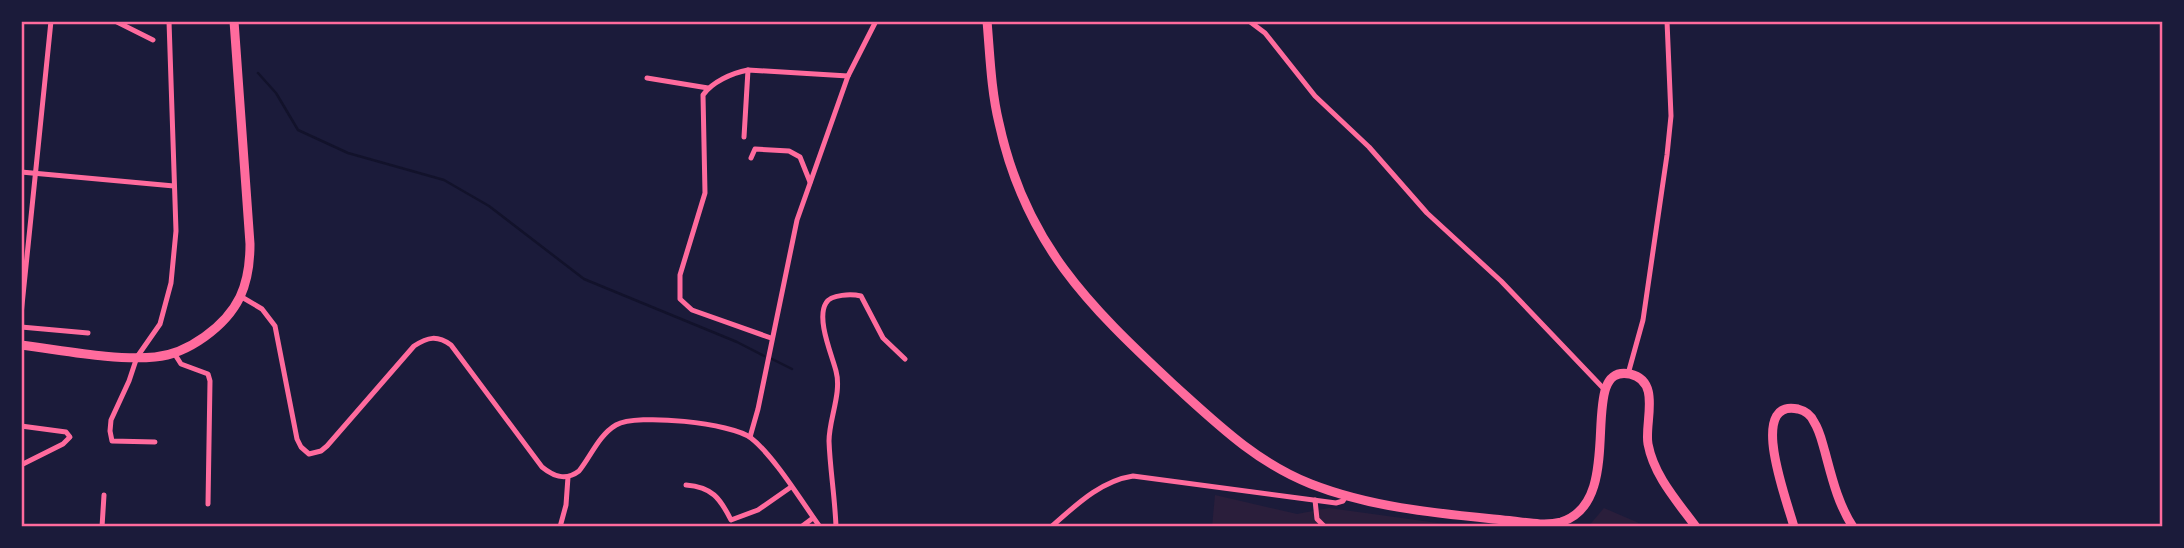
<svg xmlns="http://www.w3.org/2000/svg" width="2184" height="548" viewBox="0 0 2184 548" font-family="'Archivo Narrow',sans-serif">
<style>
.green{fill:#2a1e3b}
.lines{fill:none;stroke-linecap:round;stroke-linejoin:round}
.stream{stroke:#12122b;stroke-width:2.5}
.minor{stroke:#ff6b9d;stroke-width:5}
.primary{stroke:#ff6b9d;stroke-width:9}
.neatline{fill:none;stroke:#ff6b9d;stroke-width:2.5}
</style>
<rect width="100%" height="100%" fill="#1b1b3a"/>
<!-- green -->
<g class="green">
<path d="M1215 495 1297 514 1329 508 1467 527H1212Z"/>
<path d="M1604 508 1648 527H1588Z"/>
</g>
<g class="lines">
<!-- stream -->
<g class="stream">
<path d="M258 73 276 93 298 130 348 153 444 180 489 206 584 279 737 342 764 356"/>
<path d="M772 359 792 369"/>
</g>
<!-- minor -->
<g class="minor">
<path d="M115 21 153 40"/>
<path d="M1249 21 1265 33 1315 96 1369 147 1427 213 1501 281 1604 389"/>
<path d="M647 78 708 88"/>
<path d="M744 137 748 70"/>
<path d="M751 158 755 149 789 151 800 157 810 182"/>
<path d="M21 172 174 186"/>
<path d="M240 296 262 309 275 326 297 439 301 447 309 454 321 451 327 446 414 346C428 337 437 335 451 345L542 467C554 477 566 481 579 471 591 456 599 435 616 425 637 413 732 423 751 438 774 456 802 502 820 527"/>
<path d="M21 315 51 21"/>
<path d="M21 327 88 333"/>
<path d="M771 338 692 310 680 299V275L705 193 703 95C712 82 732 73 748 70L848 76"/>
<path d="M174 353 181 364 208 374 210 381 208 504"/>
<path d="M1628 374 1643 320 1667 155 1671 116 1667 21"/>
<path d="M21 426 66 432 70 437 63 444 21 465"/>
<path d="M750 437 758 409 797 220 848 76 876 21"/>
<path d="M155 442 112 441 110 431 111 420 129 381 137 357 160 324 171 283 176 231 169 21"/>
<path d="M686 485C712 487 720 498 731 520L758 510 791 487"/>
<path d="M1315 500 1317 519 1325 527"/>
<path d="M102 527 104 495"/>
<path d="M560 527 566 505 568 477"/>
<path d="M801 527 813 518"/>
<path d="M836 527C835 498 830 469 829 441 829 419 842 393 836 371 832 355 816 319 826 303 831 294 852 294 861 296L883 338 905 359"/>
<path d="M1051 527C1075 506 1100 481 1133 476L1336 503 1343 501 1346 496"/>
</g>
<!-- primary -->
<g class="primary">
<path d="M987 21C990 55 991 90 999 123 1025 243 1088 305 1174 385 1216 423 1257 463 1311 484 1375 509 1445 514 1513 521 1529 523 1546 526 1561 522 1630 501 1574 363 1630 374 1662 381 1644 423 1648 444 1654 476 1677 501 1696 527"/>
<path d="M21 345C62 350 115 361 155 357 188 354 226 326 240 297 248 280 250 262 250 244L234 21"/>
<path d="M1794 527C1789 506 1746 398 1798 409 1806 411 1811 415 1814 422 1820 431 1822 442 1825 452 1832 478 1838 504 1853 527"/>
</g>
</g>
<!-- border -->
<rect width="2184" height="548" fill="none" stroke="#1b1b3a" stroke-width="46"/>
<rect x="23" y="23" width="2138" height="502" class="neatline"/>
</svg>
